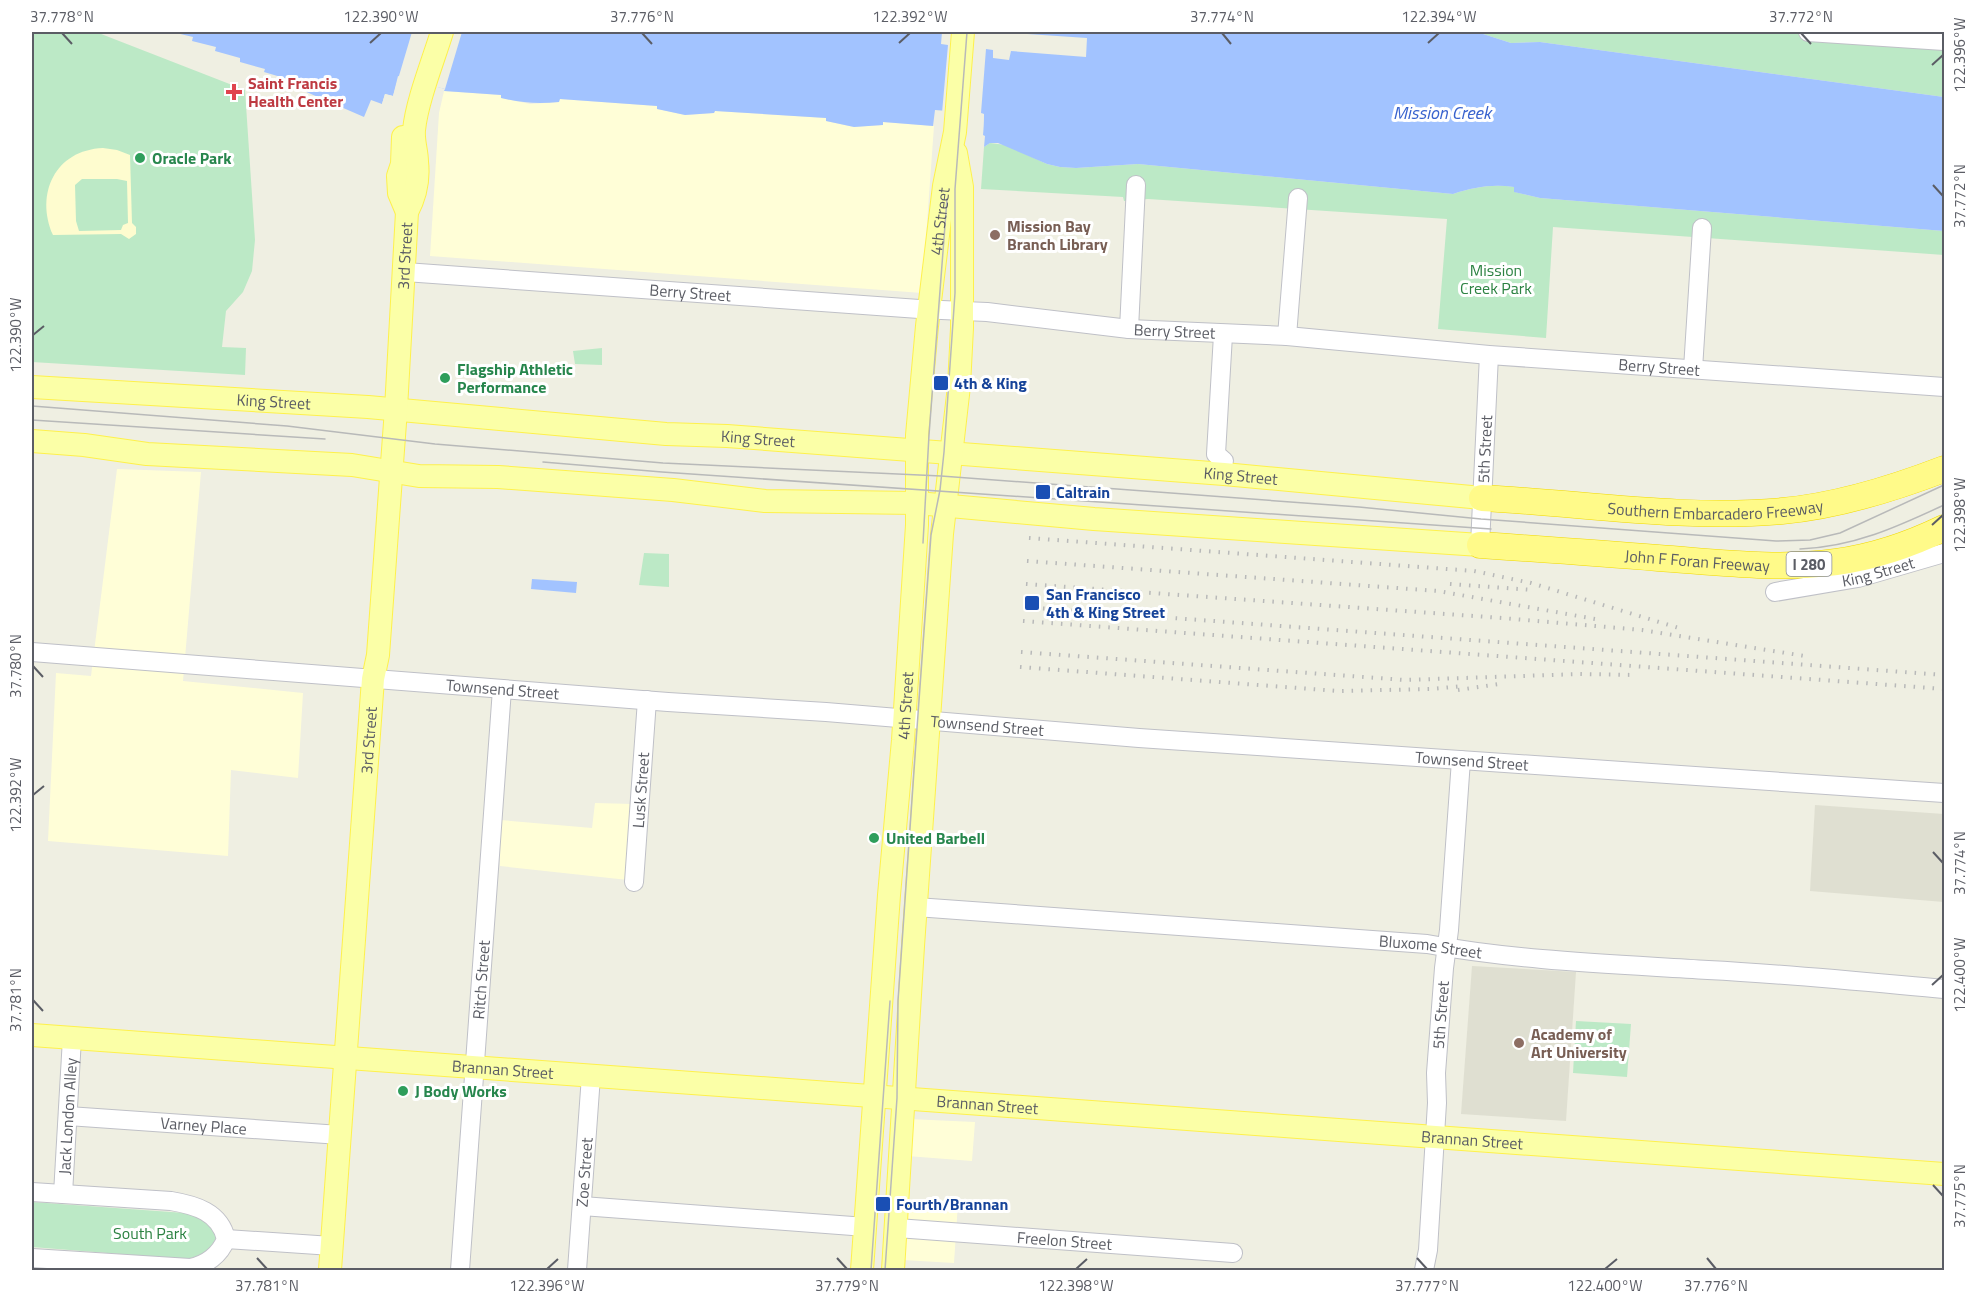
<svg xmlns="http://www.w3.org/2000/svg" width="1976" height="1302" viewBox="0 0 1976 1302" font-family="'Titillium Web',sans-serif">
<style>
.commercial{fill:#fffed7}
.education{fill:#dfdfd1}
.green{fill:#bce9c6}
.sand{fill:#fefccf;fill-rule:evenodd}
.water{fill:#a2c3ff}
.pier{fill:#efefe2}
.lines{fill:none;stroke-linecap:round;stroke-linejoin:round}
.minor-casing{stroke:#bfc0c7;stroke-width:20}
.major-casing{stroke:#fef14c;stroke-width:24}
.highway-casing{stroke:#f1d800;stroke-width:27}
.minor{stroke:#fff;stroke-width:18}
.major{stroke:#fbffa7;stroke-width:22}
.highway{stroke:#fffa89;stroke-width:26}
.tram{stroke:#b8b9b9;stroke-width:1.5}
.rail{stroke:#b8b9b9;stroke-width:4;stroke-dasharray:1.5 8;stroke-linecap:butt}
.ticks{fill:none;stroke:#5b5d65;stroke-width:2}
.health-dot{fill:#e0444e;stroke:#fff;stroke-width:2}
.leisure-dot{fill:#2e9e5b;stroke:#fff;stroke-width:2}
.education-dot{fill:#8d6e63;stroke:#fff;stroke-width:2}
.transit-dot{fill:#1a4fb4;stroke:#fff;stroke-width:2}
.labels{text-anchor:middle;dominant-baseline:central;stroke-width:6;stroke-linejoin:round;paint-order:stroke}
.shield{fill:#fff;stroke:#8c8e93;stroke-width:1.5}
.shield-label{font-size:15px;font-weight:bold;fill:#5b5d65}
.health-label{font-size:16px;font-weight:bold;fill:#be3a42;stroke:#fff;text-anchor:start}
.leisure-label{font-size:16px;font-weight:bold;fill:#27864d;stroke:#fff;text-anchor:start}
.street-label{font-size:16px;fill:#5b5d65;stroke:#fff}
.education-label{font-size:16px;font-weight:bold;fill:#785e54;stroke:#fff;text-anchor:start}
.park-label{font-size:16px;fill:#2c8242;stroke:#fff}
.transit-label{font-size:16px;font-weight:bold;fill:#164399;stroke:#fff;text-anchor:start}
.water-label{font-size:18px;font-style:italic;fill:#3963ce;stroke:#fff}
.neatline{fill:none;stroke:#5b5d65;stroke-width:2}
.ticks-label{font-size:15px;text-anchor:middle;fill:#5b5d65}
</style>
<rect width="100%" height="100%" fill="#efefe2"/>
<!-- commercial -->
<g class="commercial">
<path d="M444 91 502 95V98L530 104 559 102V99L658 106V109L685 115 714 113 715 111 826 118V121L854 127 882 125 883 122 934 126 922 293 430 256 439 113Z"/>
<path d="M117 469 201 472 183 681 303 693 298 778 231 770 228 856 48 841 56 673 91 676Z"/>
<path d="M595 803 633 804 628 880 500 866V820L592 828Z"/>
<path d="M909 1119 975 1122 972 1161 907 1156Z"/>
<path d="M905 1200 958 1203 954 1263 903 1260Z"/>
</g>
<!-- education -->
<g class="education">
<path d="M1815 805 1944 814V902L1810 891Z"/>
<path d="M1472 966 1576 972 1566 1121 1461 1114Z"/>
</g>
<!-- green -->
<g class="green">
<path d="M32 32H96L245 90 255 240 252 271 243 292 226 311 222 347 246 348 245 375 32 362Z"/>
<path d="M1477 32H1944V97L1540 42 1511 43Z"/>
<path d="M990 143 1006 145 1047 164 1060 167 1076 168 1138 164 1453 194C1475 187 1492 184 1515 187V192L1540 198 1944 231V255L1553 227 1546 338 1438 329 1447 219 1148 199 1124 201 1123 197 981 189 984 147Z"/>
<path d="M602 348V365L575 364 573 351Z"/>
<path d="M644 553 669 554V587L639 585Z"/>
<path d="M1576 1021 1631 1024 1627 1077 1573 1073Z"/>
<path d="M32 1202 185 1213C199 1217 212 1222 216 1238 209 1252 198 1258 183 1259L32 1247Z"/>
</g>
<!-- sand -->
<path class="sand" d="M103 148 117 150 130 155 132 223 136 227V234L129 239 121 234 53 235C35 194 55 150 103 148ZM82 179H117L127 181 128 223 123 225 121 230 79 231 76 221 75 185Z"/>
<!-- water -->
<g class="water">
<path d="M172 32H1477L1511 43 1540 42 1944 97V231L1540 198 1514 192V187C1492 184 1475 187 1453 194L1138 164 1076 168 1060 167 1047 164 998 143H990L984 147 985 136 983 135 984 114 935 110 933 126 883 122V125L854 127 826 121V118L715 111 714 113 685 115 657 109V106L560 99 559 102C538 104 521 103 501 98V95L444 91 445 89 398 76 393 96 385 94 382 104 371 100 364 117 288 84 291 80 264 72 265 69 240 62V58L215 51 216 47 192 41 193 37Z"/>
<path d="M532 579 577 582 576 593 531 589Z"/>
</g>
<!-- pier -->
<g class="pier">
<path d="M412 32H462L445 89 437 87 436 89 400 79 396 98 387 97 384 106 381 107 385 94 393 96Z"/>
<path d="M942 32H999L1087 38 1086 57 1011 51 1009 60 993 58V50L986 49 981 113 984 114 983 135 980 134 981 117 942 113 948 45 941 44Z"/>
</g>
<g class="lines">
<!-- minor casing -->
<g class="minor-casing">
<g id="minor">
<path d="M1808 32 1944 41"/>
<path id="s1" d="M405 272 919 309 987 312 1129 329 1287 336 1489 355 1944 387"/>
<path d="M1129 329 1136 185"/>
<path d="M1223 335 1216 454 1224 461"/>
<path d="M1287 336 1298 198"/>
<path d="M1693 369 1702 228"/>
<path id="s2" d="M1480 545 1489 355"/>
<path id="s3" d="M1775 592 1858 578 1944 553"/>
<path id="s4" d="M32 652 668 702 826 712 1139 738 1944 793"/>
<path id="s5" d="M634 882 647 700"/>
<path id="s6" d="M916 907 1427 944C1520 961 1615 964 1708 970 1787 974 1866 982 1944 989"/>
<path id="s7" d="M68 1116 340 1135"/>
<path d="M32 1192 171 1201C195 1205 220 1212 226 1239 220 1255 206 1265 190 1268L32 1258"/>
<path id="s8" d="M63 1194 72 1038"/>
<path d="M582 1206 866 1227"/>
<path id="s9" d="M897 1228 1233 1253"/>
<path d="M226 1239 332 1246"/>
<path id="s10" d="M460 1270 502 689"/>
<path id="s11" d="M577 1270 591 1076"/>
<path id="s12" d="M1424 1270 1428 1250 1437 1103 1436 1073 1444 968 1449 930 1461 760"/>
</g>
</g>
<!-- major casing -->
<g class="major-casing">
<g id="major">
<path d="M403 137 402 164 398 176 399 193 407 212"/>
<path id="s13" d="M32 387 368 407 666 434 727 436 1224 474 1482 498"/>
<path d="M32 441 84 445 147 454 352 465 419 476 498 477 673 490 765 501 917 503 1094 519 1480 545"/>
<path id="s14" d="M32 1035 1944 1174"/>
<path id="s15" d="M330 1270 373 679 378 655 396 409 407 212C415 197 419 179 417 162 417 151 413 142 414 130 417 101 433 61 442 32"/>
<path id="s16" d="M862 1270 889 895 903 740 917 525V435L927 326 944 186 955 132 963 32"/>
<path d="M893 1270 913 946 942 534 959 386 962 328V187L956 153"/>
</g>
</g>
<!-- highway casing -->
<g class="highway-casing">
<g id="highway">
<path id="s17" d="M1482 498C1581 503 1683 520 1782 511 1838 506 1892 489 1944 469"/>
<path id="s18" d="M1480 545C1539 549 1598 553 1658 558 1716 562 1777 570 1836 562 1873 557 1911 544 1944 528"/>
</g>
</g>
<!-- minor -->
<use href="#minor" class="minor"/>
<!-- major -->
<use href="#major" class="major"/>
<!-- highway -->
<use href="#highway" class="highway"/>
<!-- tram -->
<g class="tram">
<path d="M32 406 287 426 435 444 663 463 941 476 1359 507 1481 519 1776 541 1810 540 1840 533 1944 485"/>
<path d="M32 420 325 439"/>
<path d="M543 462 662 472 1491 529"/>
<path d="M923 543 929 435 947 199"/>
<path d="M1800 549C1853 547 1897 527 1944 505"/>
<path d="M871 1270 890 1001"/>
<path d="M885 1270 897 1098 898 1001 916 742 931 535 940 490 944 452 955 293V189L967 32"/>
</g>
<!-- rail -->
<g class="rail">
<path d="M1029 538 1474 571 1531 583 1682 629"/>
<path d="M1027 561 1438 591 1595 619"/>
<path d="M1026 584 1502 618 1642 630 1805 656"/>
<path d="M1450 584 1533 590"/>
<path d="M1024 607 1944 675"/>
<path d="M1023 621 1944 689"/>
<path d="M1021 652 1405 680 1580 674 1636 675"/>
<path d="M1020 667 1338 691 1431 689 1464 686"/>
<path d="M1458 690 1499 684"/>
</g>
</g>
<!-- ticks -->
<path class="ticks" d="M62 33 72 44M642 33 652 44M1222 33 1231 44M1801 33 1811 44M370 43 381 33M899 43 910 33M1428 43 1439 33M1932 65 1943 55M1933 185 1943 196M33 335 44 326M1932 525 1943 515M33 666 43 677M33 795 44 786M1933 852 1943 863M1932 985 1943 975M33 1000 43 1011M1933 1185 1943 1196M257 1258 267 1269M837 1258 847 1269M1417 1258 1427 1269M1707 1258 1716 1269M547 1269 558 1259M1076 1269 1087 1259M1605 1269 1617 1259"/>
<!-- markers -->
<path class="health-dot" d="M231 83h6v6h6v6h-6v6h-6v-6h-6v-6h6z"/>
<g class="leisure-dot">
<circle cx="140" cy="158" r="6"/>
<circle cx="445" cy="378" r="6"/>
<circle cx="874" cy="838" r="6"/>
<circle cx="403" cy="1091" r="6"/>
</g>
<g class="education-dot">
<circle cx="995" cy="235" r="6"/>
<circle cx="1519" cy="1043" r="6"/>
</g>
<g class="transit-dot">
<rect x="933" y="375" width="16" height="16" rx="3"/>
<rect x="1035" y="484" width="16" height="16" rx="3"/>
<rect x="1024" y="595" width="16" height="16" rx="3"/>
<rect x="875" y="1196" width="16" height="16" rx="3"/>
</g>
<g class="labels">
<!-- shield labels -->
<rect class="shield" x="1786.5" y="552" width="45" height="24" rx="4.5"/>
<g class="shield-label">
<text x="1809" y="564">I 280</text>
</g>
<!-- health labels -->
<g class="health-label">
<text x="248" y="83">Saint Francis<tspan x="248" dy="18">Health Center</tspan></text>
</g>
<!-- leisure labels -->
<g class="leisure-label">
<text x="152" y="158">Oracle Park</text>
<text x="457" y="369">Flagship Athletic<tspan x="457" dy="18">Performance</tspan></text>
<text x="886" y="838">United Barbell</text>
<text x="415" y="1091">J Body Works</text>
</g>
<!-- street labels -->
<g class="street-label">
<text stroke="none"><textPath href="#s16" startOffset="1052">4th Street</textPath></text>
<text stroke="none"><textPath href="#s15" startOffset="1017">3rd Street</textPath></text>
<text stroke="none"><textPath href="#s1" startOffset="286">Berry Street</textPath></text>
<text stroke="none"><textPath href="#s1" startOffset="772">Berry Street</textPath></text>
<text stroke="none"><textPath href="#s1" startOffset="1258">Berry Street</textPath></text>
<text stroke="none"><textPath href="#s13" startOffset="242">King Street</textPath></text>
<text stroke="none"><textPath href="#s13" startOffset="728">King Street</textPath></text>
<text stroke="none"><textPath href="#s2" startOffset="96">5th Street</textPath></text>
<text stroke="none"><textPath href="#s13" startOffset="1212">King Street</textPath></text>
<text stroke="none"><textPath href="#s17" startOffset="234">Southern Embarcadero Freeway</textPath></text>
<text stroke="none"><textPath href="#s18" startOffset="218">John F Foran Freeway</textPath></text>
<text stroke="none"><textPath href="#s3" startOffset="105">King Street</textPath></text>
<text stroke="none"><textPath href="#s4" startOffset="472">Townsend Street</textPath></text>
<text stroke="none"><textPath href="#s16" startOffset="566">4th Street</textPath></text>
<text stroke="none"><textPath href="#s4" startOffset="958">Townsend Street</textPath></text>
<text stroke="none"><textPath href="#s15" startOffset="531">3rd Street</textPath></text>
<text stroke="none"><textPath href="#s4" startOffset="1444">Townsend Street</textPath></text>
<text stroke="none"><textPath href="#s5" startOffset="92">Lusk Street</textPath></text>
<text stroke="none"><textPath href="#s6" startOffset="516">Bluxome Street</textPath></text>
<text stroke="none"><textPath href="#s10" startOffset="291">Ritch Street</textPath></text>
<text stroke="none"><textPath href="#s12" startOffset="256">5th Street</textPath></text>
<text stroke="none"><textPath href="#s14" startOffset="472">Brannan Street</textPath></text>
<text stroke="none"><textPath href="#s14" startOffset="958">Brannan Street</textPath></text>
<text stroke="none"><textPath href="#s8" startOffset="78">Jack London Alley</textPath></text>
<text stroke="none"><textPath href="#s7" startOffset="136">Varney Place</textPath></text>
<text stroke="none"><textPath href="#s14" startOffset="1444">Brannan Street</textPath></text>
<text stroke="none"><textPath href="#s11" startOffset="98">Zoe Street</textPath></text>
<text stroke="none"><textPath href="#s9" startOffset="168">Freelon Street</textPath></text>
</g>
<!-- education labels -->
<g class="education-label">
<text x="1007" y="226">Mission Bay<tspan x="1007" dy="18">Branch Library</tspan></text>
<text x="1531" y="1034">Academy of<tspan x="1531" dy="18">Art University</tspan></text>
</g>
<!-- park labels -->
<g class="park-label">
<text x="1496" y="270">Mission<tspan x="1496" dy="18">Creek Park</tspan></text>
<text x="150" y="1233">South Park</text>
</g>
<!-- transit labels -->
<g class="transit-label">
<text x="954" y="383">4th &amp; King</text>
<text x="1056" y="492">Caltrain</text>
<text x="1046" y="594">San Francisco<tspan x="1046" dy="18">4th &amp; King Street</tspan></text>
<text x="896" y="1204">Fourth/Brannan</text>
</g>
<!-- water labels -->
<g class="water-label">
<text x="1442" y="112">Mission Creek</text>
</g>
</g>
<!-- border -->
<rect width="1976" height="1302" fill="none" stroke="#ffffff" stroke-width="66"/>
<rect x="33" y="33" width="1910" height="1236" class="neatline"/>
<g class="ticks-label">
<text x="62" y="22">37.778°N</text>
<text x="381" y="22">122.390°W</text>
<text x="642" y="22">37.776°N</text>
<text x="910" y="22">122.392°W</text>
<text x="1222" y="22">37.774°N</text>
<text x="1439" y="22">122.394°W</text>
<text x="1801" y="22">37.772°N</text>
<text transform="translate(1960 55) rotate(-90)" y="5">122.396°W</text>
<text transform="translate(1960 196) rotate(-90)" y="5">37.772°N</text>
<text transform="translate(16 335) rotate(-90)" y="5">122.390°W</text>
<text transform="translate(1960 515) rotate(-90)" y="5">122.398°W</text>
<text transform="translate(16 666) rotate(-90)" y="5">37.780°N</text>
<text transform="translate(16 795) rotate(-90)" y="5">122.392°W</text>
<text transform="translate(1960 863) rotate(-90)" y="5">37.774°N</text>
<text transform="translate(1960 975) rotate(-90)" y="5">122.400°W</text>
<text transform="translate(16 1000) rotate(-90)" y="5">37.781°N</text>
<text transform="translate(1960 1196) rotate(-90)" y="5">37.775°N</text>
<text x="267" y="1291">37.781°N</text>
<text x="547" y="1291">122.396°W</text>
<text x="847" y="1291">37.779°N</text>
<text x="1076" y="1291">122.398°W</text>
<text x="1427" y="1291">37.777°N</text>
<text x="1605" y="1291">122.400°W</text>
<text x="1716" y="1291">37.776°N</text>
</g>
</svg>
